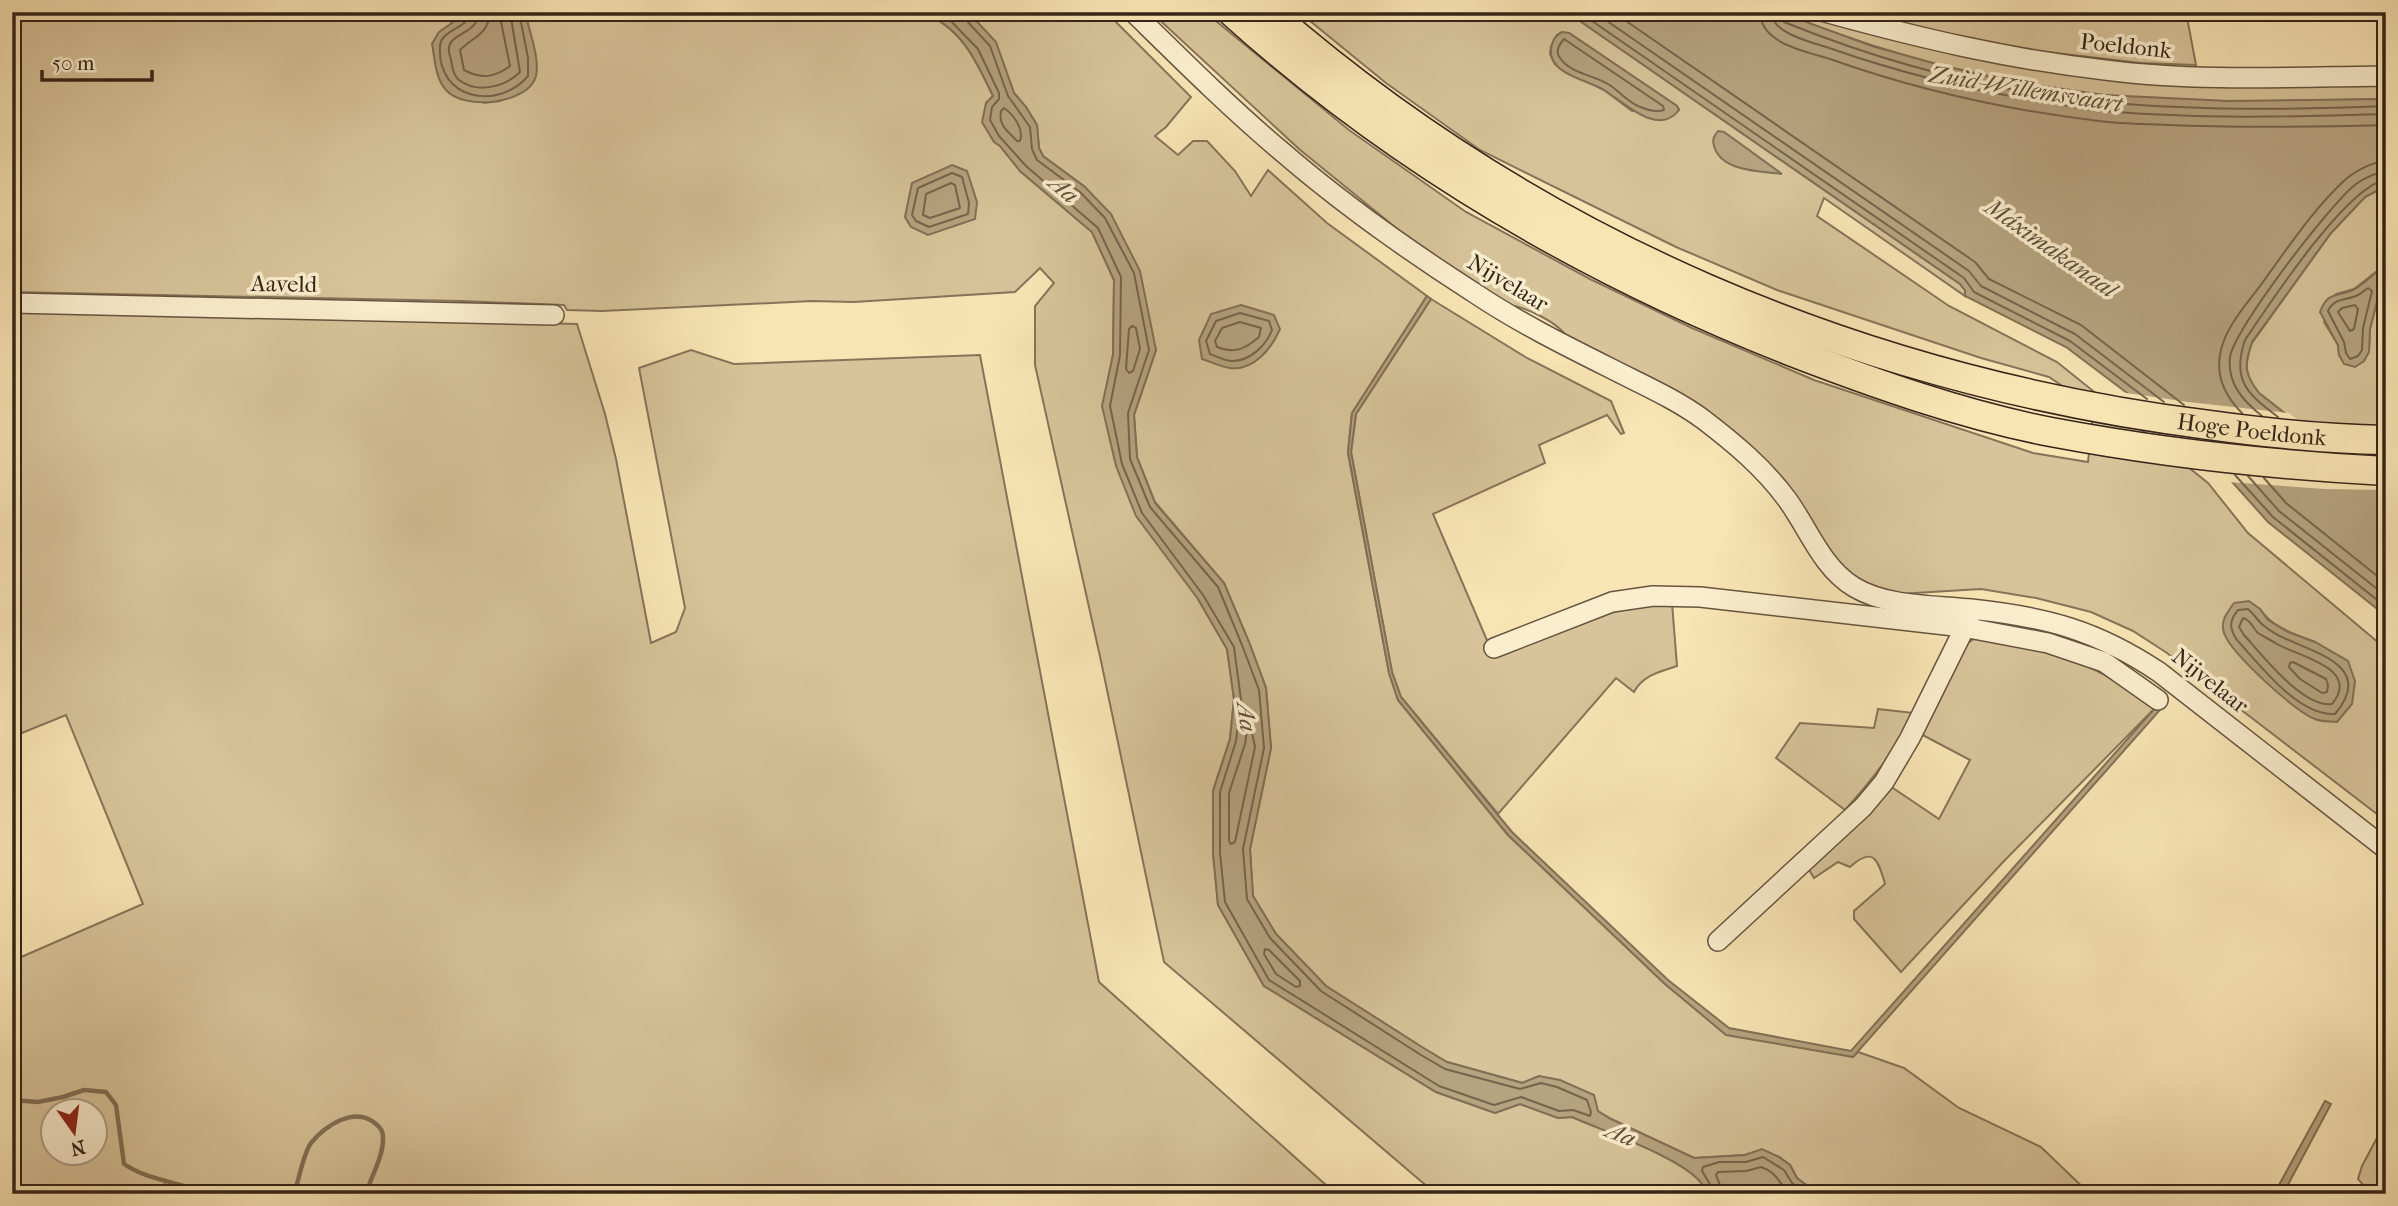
<svg xmlns="http://www.w3.org/2000/svg" width="2398" height="1206" viewBox="0 0 2398 1206" font-family="'IM FELL French Canon',serif">
<style>
.green{fill:#d8c49a;stroke:#86745a;stroke-width:2;fill-rule:evenodd}
.water{fill:#b6a37f;stroke:#827056;stroke-width:2}
.pier{fill:#f9e5b4}
.lines{fill:none;stroke-linecap:round;stroke-linejoin:round}
.shore{stroke:#76644c;stroke-width:2}
.stream{stroke:#827056;stroke-width:4.5}
.minor-casing{stroke:#665440;stroke-width:22}
.highway-casing{stroke:#352419;stroke-width:31}
.minor{stroke:#fbeece;stroke-width:19}
.highway{stroke:#f9e5b4;stroke-width:28}
.labels{text-anchor:middle;dominant-baseline:central;stroke-width:7;stroke-linejoin:round;paint-order:stroke}
.street-label{font-size:23px;fill:#352419;stroke:#fbeece}
.water-label{font-size:24px;font-style:italic;fill:#62503d;stroke:#fbeece}
</style>
<rect width="100%" height="100%" fill="#f9e5b4"/>
<filter id="stains"><feTurbulence type="fractalNoise" baseFrequency=".00286" numOctaves="4"/><feColorMatrix values="0 0 0 0 .2 0 0 0 0 .09 0 0 0 0 .02 0 0 0 .5 -.17"/></filter>
<radialGradient id="worn" r=".72"><stop offset=".6" stop-color="#630" stop-opacity="0"/><stop offset="1" stop-color="#630" stop-opacity=".3"/></radialGradient>
<!-- green -->
<g class="green">
<path d="M12 12H468L451 23 484 103 500 101 527 88 535 57 525 12H922C961 27 976 60 993 96L986 103 994 141 1000 146 1020 171 1092 232 1114 280 1113 355 1103 406 1198 599 1227 649 1234 699 1230 739 1213 791V853L1218 905 1264 986 1436 1092 1495 1113 1520 1104 1558 1118 1572 1117C1603 1131 1690 1160 1704 1187L1703 1194H1436L1164 962 1101 661 1035 365V306L1054 283 1040 268 1015 292 854 302 812 301 602 311 567 310 564 305 462 301 12 292Z"/>
<path d="M968 12H1106L1191 97 1166 127 1155 136 1178 155 1193 141H1207L1235 171 1251 196 1268 170 1327 223 1427 296 1352 413 1348 453 1389 673 1398 700 1508 835 1665 984 1726 1034 1853 1057 1858 1052 1904 1068 1959 1108 2041 1147 2090 1194H1814L1813 1190 1797 1178 1790 1165 1779 1157 1762 1150 1745 1155 1694 1158 1611 1119 1539 1076 1523 1083 1447 1062 1425 1049 1326 986 1276 934 1253 896 1250 849 1271 748 1266 688 1249 642 1224 583 1155 502 1137 457 1134 415 1156 350 1085 187 1043 156 1039 148 1037 125 1026 107 1014 93 996 43Z"/>
<path d="M1151 12H1205L1349 130 1466 212 1590 279 1692 328 1814 380 2033 453 2088 462 2092 422 2074 394 2049 377 1981 358 1777 290 1676 247 1480 150 1386 83 1299 12H1567L1960 284 1965 290V296L1824 198 1817 216 1949 306 2057 362 2208 483 2248 533 2386 649V821L2167 653 2133 631 2091 612 2036 598 1981 589 1898 594 1857 581 1837 563 1752 447 1567 338C1560 323 1524 306 1507 305L1417 245 1299 149ZM1569 33 1677 106 1679 110 1632 111 1604 90 1555 64 1550 54 1551 46ZM2260 609C2273 628 2294 634 2315 642L2224 617Z"/>
<path d="M1779 12H1813L1943 48 2014 62 2386 80V99C2292 100 2197 105 2103 95 1992 84 1883 53 1779 12Z"/>
<path d="M1855 12H2186L2196 65 2141 63 1997 46Z"/>
<path d="M2386 186V264L2354 289 2336 294 2324 322 2338 345 2339 355 2369 352 2370 329 2383 278 2386 276V493L2259 393C2244 374 2244 365 2252 343L2331 233 2365 197Z"/>
<path d="M1431 299 1527 358 1611 401 1624 433 1621 434 1607 415 1539 445 1545 463 1433 514 1492 652C1551 632 1610 606 1672 603L1677 666C1659 672 1643 675 1634 692L1616 678 1498 814 1401 697 1392 672 1351 452 1356 414Z"/>
<path d="M12 309 577 324 605 414 616 459 651 643 676 632 685 608 639 368 691 350 734 364 980 355 1099 982 1336 1194H208L165 1181 163 1194H12V961L143 904 66 715 12 737ZM52 1112H94V1154H52Z"/>
<path d="M1975 638 2067 656 2107 676 2155 708 2004 861 1901 972 1854 919V911L1885 884C1878 859 1873 846 1850 867L1838 862 1814 878 1806 865 1887 784 1939 819 1970 760 1917 732 1964 646Z"/>
<path d="M1878 709 1914 713C1895 751 1873 779 1845 810L1776 758 1800 723 1874 728Z"/>
<path d="M2386 1121V1194C2374 1194 2365 1188 2358 1179L2362 1166Z"/>
</g>
<!-- water -->
<g class="water">
<path d="M468 12H525C529 31 540 57 536 76 529 104 464 111 446 90 435 78 435 59 432 44L439 32Z"/>
<path d="M922 12H968L996 42 1014 93 1026 107 1037 125 1039 148 1043 156 1085 187 1111 214 1140 271 1156 350 1134 415 1137 457 1155 503 1224 583 1249 642 1266 688 1271 748 1250 849 1253 896 1276 934 1326 986 1425 1049 1447 1062 1522 1083 1539 1076 1560 1080 1594 1095 1598 1111 1611 1119 1694 1158 1745 1155 1762 1149 1779 1157 1790 1165 1797 1178 1813 1190 1814 1194H1703L1704 1187C1690 1160 1603 1131 1572 1117L1558 1118 1520 1104 1495 1113 1436 1092 1264 986 1218 905 1213 853V791L1230 739 1234 699 1227 649 1198 599 1136 516 1116 466 1102 406 1113 355 1114 280 1092 232 1020 171 1000 146 994 142 982 122 986 103 993 96C976 60 961 27 922 12Z"/>
<path d="M1567 12H1779L1872 46 1940 65 2010 81 2104 95 2229 101 2386 99V186L2365 197 2331 233 2252 342C2244 365 2244 374 2259 393L2386 493V616L2268 522 2226 475 2143 405 2066 347 1965 296V290L1960 284Z"/>
<path d="M1562 32 1569 33 1677 106 1679 110C1658 138 1623 101 1604 90 1588 80 1548 74 1551 49 1552 42 1555 35 1562 32Z"/>
<path d="M1718 131 1724 132 1782 174C1761 171 1721 172 1714 146 1712 139 1714 136 1718 131Z"/>
<path d="M952 165 967 171 977 202 975 219 928 235 911 227 905 217 912 183Z"/>
<path d="M2386 264V276L2383 278 2370 329 2369 352 2364 361 2355 367 2344 364 2339 355 2338 345 2320 312C2328 290 2338 298 2355 289 2366 282 2376 272 2386 264Z"/>
<path d="M1427 296 1431 299 1356 414 1351 452 1392 672 1401 697 1512 832 1668 980 1729 1028 1851 1051 2155 708 2159 711 1853 1057 1726 1035 1665 984 1508 835 1398 700 1389 673 1348 452 1352 413Z"/>
<path d="M1241 305 1274 315 1280 329C1272 348 1254 371 1230 368 1221 367 1211 362 1202 359L1199 340 1211 314Z"/>
<path d="M2249 601 2260 609 2268 620 2288 632 2315 642 2348 661 2355 681 2352 704 2337 722C2330 721 2322 722 2315 719 2296 713 2230 652 2224 633 2220 621 2227 613 2234 603Z"/>
<path d="M2325 1101 2331 1104 2283 1194H2274Z"/>
</g>
<!-- pier -->
<path class="pier" d="M2120 392 2188 402 2289 413 2386 490 2325 489 2227 482Z"/>
<g class="lines">
<!-- shore -->
<g class="shore">
<path d="M471 12C469 29 440 29 440 47 437 100 498 111 528 76V58L519 12"/>
<path d="M479 12C478 34 450 33 449 48 448 52 450 56 451 59 452 66 453 75 459 80 477 94 505 87 520 72L510 12"/>
<path d="M490 12C489 34 473 37 460 50L464 70C481 79 494 78 510 66L499 12"/>
<path d="M942 12 978 49 999 93V99L992 107 990 120 999 136 1026 166 1098 228 1121 277 1120 355 1110 406 1122 464 1142 513 1203 595 1234 647 1241 700 1236 741 1220 792V853L1225 902 1269 980 1439 1086 1494 1105 1521 1097 1559 1111 1573 1110 1590 1116 1591 1112 1587 1100 1557 1087 1541 1083 1520 1089 1445 1069 1421 1055 1321 991 1270 938 1247 899 1243 849 1264 748 1259 690 1242 645 1218 587 1150 507 1130 459 1128 413 1149 350 1134 273 1105 218 1080 192 1037 160 1032 149 1030 127 1008 96 990 46 966 20 964 12"/>
<path d="M1579 12 1964 278 1974 292 2070 341 2147 399"/>
<path d="M1594 12 1969 271 1981 286 2075 334 2164 402"/>
<path d="M1613 12 1975 262 1989 279 2081 325 2184 405"/>
<path d="M1760 12C1761 44 1805 51 1830 59 1917 90 2007 110 2099 121 2121 124 2145 124 2168 125 2240 128 2313 127 2386 125"/>
<path d="M1771 12C1772 35 1816 43 1835 50 1904 74 1975 91 2046 102 2066 105 2085 110 2104 111 2198 119 2292 117 2386 114"/>
<path d="M1780 12 1784 22C1885 63 1995 92 2103 102 2196 111 2293 110 2386 106"/>
<path d="M1564 39 1663 106 1664 110C1656 113 1647 110 1638 106 1627 101 1618 90 1608 84 1593 75 1570 73 1560 58 1555 51 1559 45 1564 39Z"/>
<path d="M1004 108C1014 115 1024 129 1020 141H1017C1008 131 998 126 1001 111Z"/>
<path d="M952 173 962 177 969 203 968 214 929 227 916 221 912 215 918 188Z"/>
<path d="M951 183 955 185 960 208 930 218 923 215 926 194Z"/>
<path d="M2368 288 2372 291 2363 328 2362 350 2358 356 2350 359 2346 353 2344 342 2328 311C2334 297 2347 301 2358 295 2362 293 2365 290 2368 288Z"/>
<path d="M2355 305 2358 309 2354 329 2350 331 2338 312 2342 308Z"/>
<path d="M1240 313 1269 321 1272 330C1266 345 1251 361 1232 361 1225 361 1216 356 1210 354L1206 341 1216 321Z"/>
<path d="M1240 322 1261 328 1259 337C1245 349 1235 354 1217 347L1215 341 1222 328Z"/>
<path d="M1132 326 1136 328 1140 349 1133 371 1129 373 1126 369 1129 329Z"/>
<path d="M2242 413C2227 398 2216 378 2220 355 2224 328 2247 304 2263 282 2289 246 2314 208 2347 178 2357 170 2373 162 2386 161"/>
<path d="M2262 416C2243 401 2227 383 2230 357 2234 329 2331 203 2356 184 2365 178 2376 172 2386 172"/>
<path d="M2278 417C2248 394 2231 381 2245 340 2268 306 2347 185 2386 180"/>
<path d="M2235 475 2273 517 2386 607"/>
<path d="M2248 476 2279 511 2386 596"/>
<path d="M2264 478 2286 503 2386 583"/>
<path d="M2248 609C2254 614 2257 620 2263 625 2269 630 2279 636 2286 639 2319 654 2374 668 2335 714 2298 716 2260 665 2237 640 2229 628 2229 621 2238 610Z"/>
<path d="M2243 618C2251 620 2252 627 2258 633 2264 637 2271 640 2277 644 2297 656 2362 668 2332 704 2303 708 2262 655 2244 635L2239 627Z"/>
<path d="M2293 662 2326 679 2328 685 2327 692 2322 693 2300 679 2289 667 2290 663Z"/>
<path d="M1251 728 1255 747 1235 842 1231 844 1229 841V793L1245 744 1247 730Z"/>
<path d="M1265 949 1269 950 1300 981V986L1296 987 1276 974 1264 954Z"/>
<path d="M1710 1194 1711 1186 1702 1171 1703 1167 1719 1162H1746L1763 1157 1784 1170 1792 1183 1806 1194"/>
<path d="M1719 1194 1720 1185 1716 1175 1718 1172 1746 1171 1761 1167C1779 1173 1778 1184 1791 1194"/>
</g>
<!-- stream -->
<g class="stream">
<path d="M12 1100 38 1102 63 1097 84 1090 106 1092 116 1105 124 1164C149 1181 180 1182 208 1194"/>
<path d="M294 1194C299 1180 303 1154 311 1143 325 1126 355 1105 376 1124 380 1127 383 1132 383 1137 384 1156 371 1176 366 1194"/>
</g>
<!-- minor casing -->
<g class="minor-casing">
<g id="minor">
<path d="M1133 12C1181 59 1229 107 1280 150 1340 202 1406 249 1473 292 1516 321 1564 345 1610 368 1641 384 1676 399 1704 420 1734 443 1763 467 1786 498 1808 527 1821 567 1854 587 1887 607 1934 605 1971 609 2046 617 2096 630 2159 672L2386 849"/>
<path d="M1825 12C1919 38 2008 59 2105 70 2198 82 2293 77 2386 76"/>
<path d="M12 303 554 315"/>
<path d="M1494 648 1612 602 1653 596 1700 597 1963 627 2048 643 2104 662 2158 700"/>
<path d="M1718 941 1863 807 1884 782 1910 738 1969 619"/>
</g>
</g>
<!-- highway casing -->
<g class="highway-casing">
<g id="highway">
<path d="M1232 12C1396 160 1585 270 1790 351 1873 383 1963 415 2051 432 2162 453 2273 465 2386 471"/>
<path id="s1" d="M1269 12C1535 244 1860 381 2209 425 2267 433 2327 439 2386 440"/>
</g>
</g>
<!-- minor -->
<use href="#minor" class="minor"/>
<!-- highway -->
<use href="#highway" class="highway"/>
</g>
<g class="labels">
<!-- street labels -->
<g class="street-label">
<text transform="translate(2126 46) rotate(6)">Poeldonk</text>
<text transform="translate(1508 283) rotate(31)">Nijvelaar</text>
<text transform="translate(284 284) rotate(1)">Aaveld</text>
<text stroke="none"><textPath href="#s1" startOffset="1085">Hoge Poeldonk</textPath></text>
<text transform="translate(2210 681) rotate(38)">Nijvelaar</text>
</g>
<!-- water labels -->
<g class="water-label">
<text transform="translate(2026 89) rotate(9)">Zuid-Willemsvaart</text>
<text transform="translate(1064 189) rotate(42)">Aa</text>
<text transform="translate(2051 248) rotate(35)">Máximakanaal</text>
<text transform="translate(1247 717) rotate(83)">Aa</text>
<text transform="translate(1621 1134) rotate(23)">Aa</text>
</g>
</g>
<!-- margin -->
<rect width="2398" height="1206" fill="none" stroke="#f9e5b4" stroke-width="42"/>
<rect x="14" y="14" width="2370" height="1178" fill="none" stroke="#352419" stroke-width="3.5"/>
<rect x="21" y="21" width="2356" height="1164" fill="none" stroke="#352419" stroke-width="2"/>
<!-- north arrow -->
<g transform="translate(74 1132) rotate(166)"><circle r="33" fill="#fbeece" stroke="#ac9d86" stroke-width="2"/>
<path d="M0-5L12 26L0 18L-12 26Z" fill="#8f2418"/>
<text y="-10" font-size="19" font-weight="bold" text-anchor="middle" fill="#352419">N</text>
</g>
<!-- scale -->
<path d="M42 70v10h110v-10" fill="none" stroke="#352419" stroke-width="3.5"/>
<text x="52" y="70" font-size="21" fill="#352419" stroke="#fbeece" stroke-width="5" paint-order="stroke">50 m</text>
<rect width="100%" height="100%" filter="url(#stains)"/>
<rect width="100%" height="100%" fill="url(#worn)"/>
</svg>
